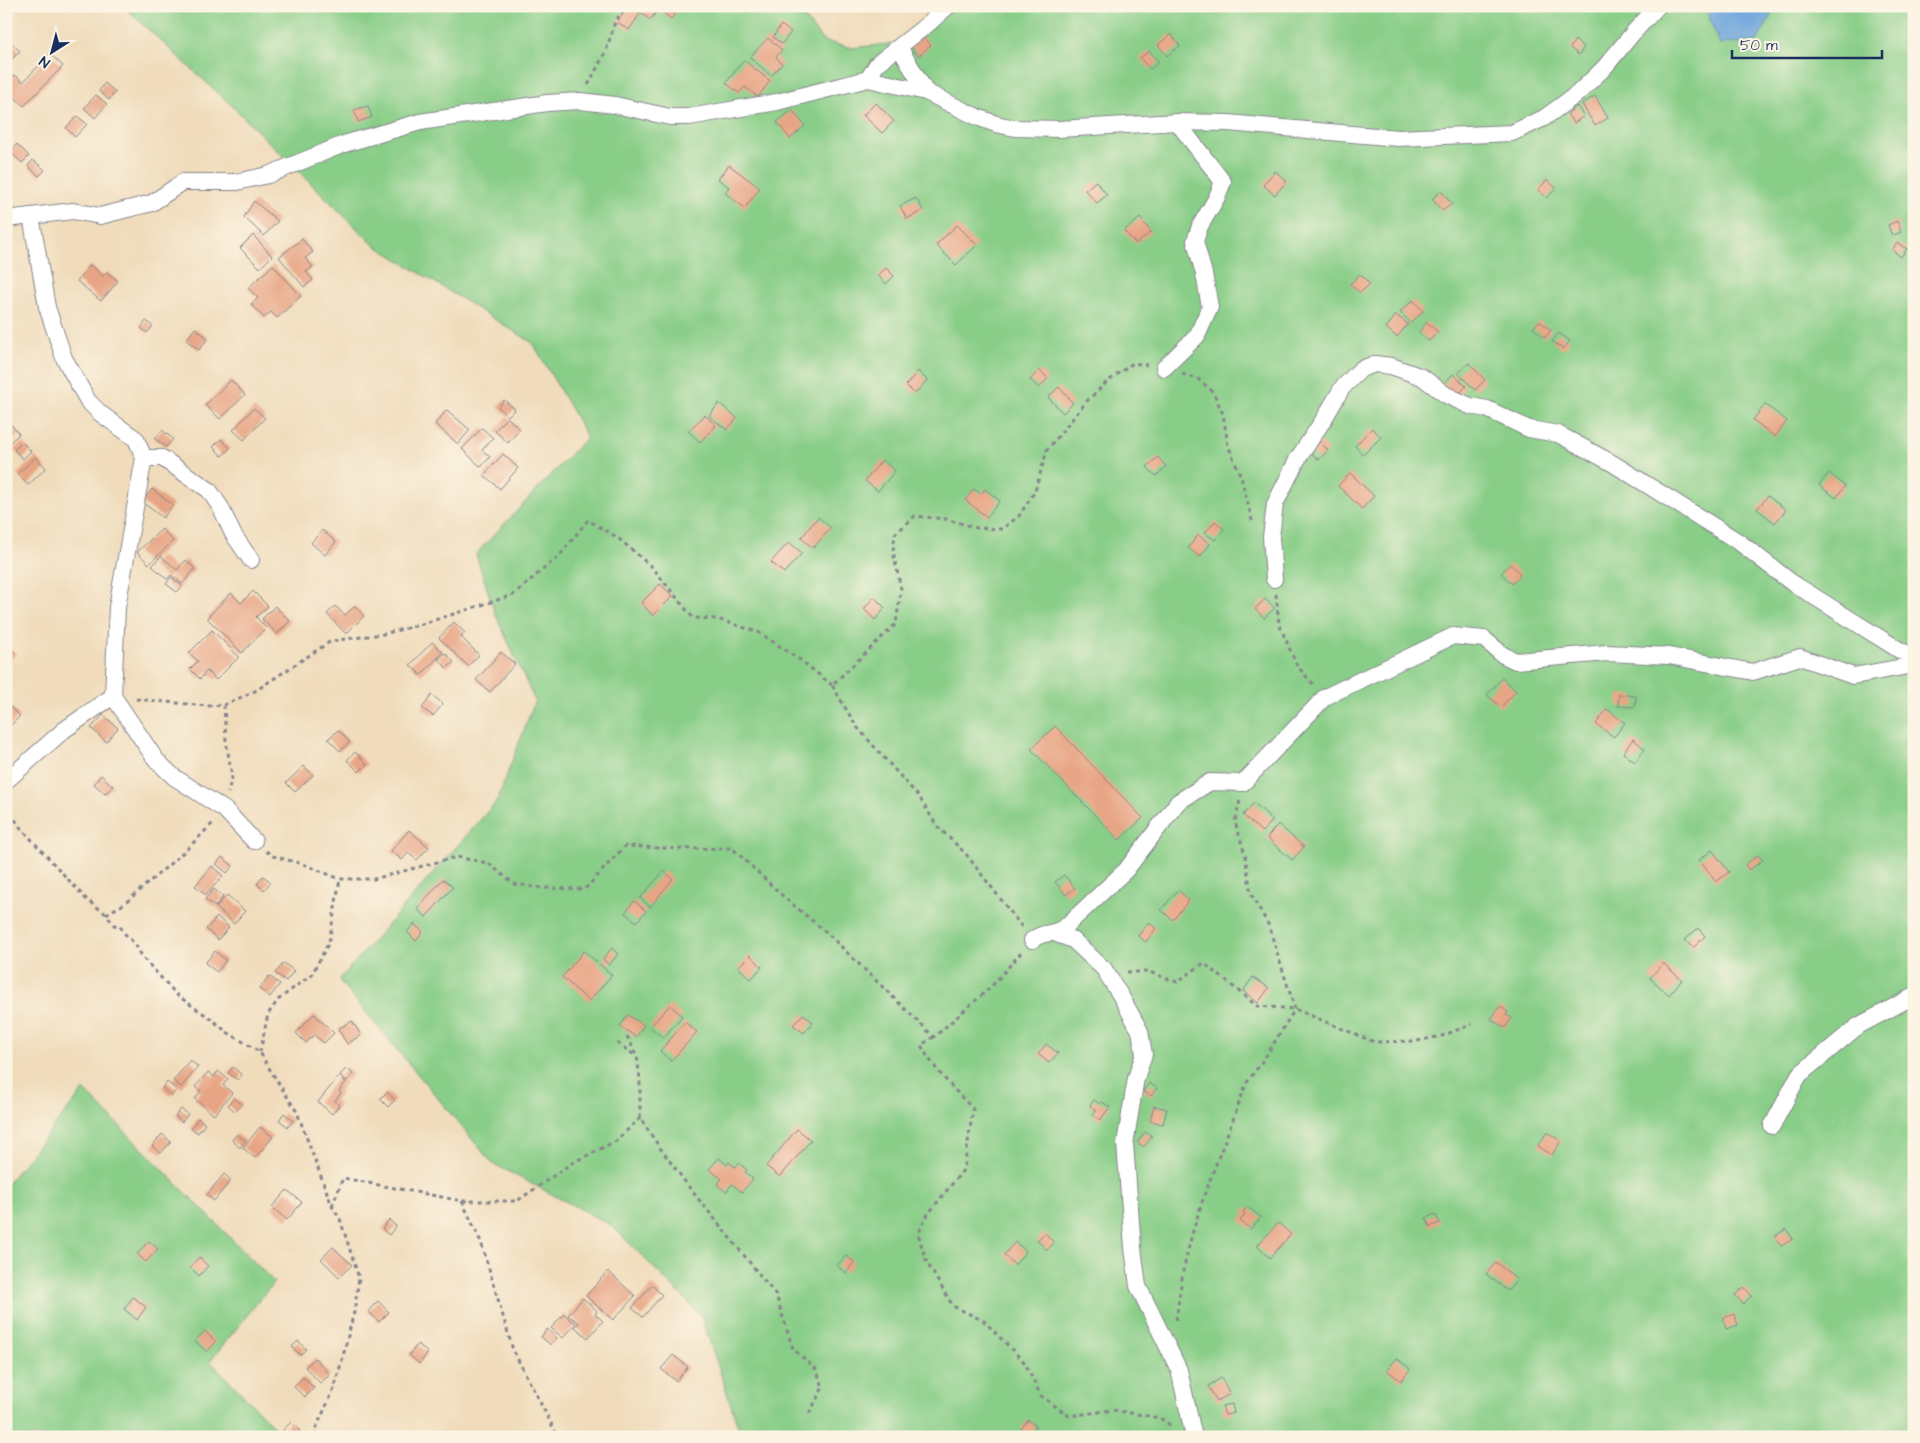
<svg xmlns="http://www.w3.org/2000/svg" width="1920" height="1443" viewBox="0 0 1920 1443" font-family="'Architects Daughter',sans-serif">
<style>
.green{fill:#89ce88;stroke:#527e73}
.water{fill:#6da4db;stroke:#446a9c}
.building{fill:#e8a585}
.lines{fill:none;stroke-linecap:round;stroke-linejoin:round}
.street-casing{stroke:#86868c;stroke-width:18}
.path{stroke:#86868c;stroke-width:3;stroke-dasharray:4 4;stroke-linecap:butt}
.street{stroke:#fff;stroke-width:16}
</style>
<rect width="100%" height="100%" fill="#fcf5e5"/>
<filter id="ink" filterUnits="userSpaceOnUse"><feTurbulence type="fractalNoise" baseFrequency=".02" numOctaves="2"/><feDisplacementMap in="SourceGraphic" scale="10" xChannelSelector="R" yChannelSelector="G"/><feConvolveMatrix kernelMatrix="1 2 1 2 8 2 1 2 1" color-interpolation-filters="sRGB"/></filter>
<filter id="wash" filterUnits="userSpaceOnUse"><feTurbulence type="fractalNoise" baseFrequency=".0096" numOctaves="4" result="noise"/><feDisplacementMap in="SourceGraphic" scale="20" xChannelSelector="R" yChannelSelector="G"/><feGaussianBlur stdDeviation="1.12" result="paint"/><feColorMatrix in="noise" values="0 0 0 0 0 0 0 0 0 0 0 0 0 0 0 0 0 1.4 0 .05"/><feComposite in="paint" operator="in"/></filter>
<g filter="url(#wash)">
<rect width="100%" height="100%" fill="#f0dcbb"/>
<!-- green -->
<g class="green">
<path d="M123 6H795L823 41 852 48 897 43 947 6H1707L1711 23 1720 44 1757 41 1770 18 1773 6H1914V1437H737L740 1432 701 1315 611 1225 492 1163 339 980 497 801 535 701 495 613 476 554 587 437 533 343 373 244 229 103Z"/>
<path d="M84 1090 274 1282 210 1361 284 1437H6V1185Z"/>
</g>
<!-- water -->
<path class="water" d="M1707 6H1773L1770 18 1757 41 1720 44 1711 23Z"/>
<g id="blocks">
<!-- building -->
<g class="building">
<path d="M629 6 640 14 629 30 617 22Z"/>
<path d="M638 6H681L671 19 659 9 650 20 636 8Z"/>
<path d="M781 25 791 32 782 44 773 37Z"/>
<path d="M919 32 931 45 919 56 907 43Z"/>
<path d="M1171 34 1180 46 1167 56 1158 45Z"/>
<path d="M768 38 782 50 776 57 782 64 771 76 750 57Z"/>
<path d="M8 40 20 51 6 65V42Z"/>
<path d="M1575 40 1584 47 1579 55 1570 48Z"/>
<path d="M1149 51 1159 62 1150 69 1140 58Z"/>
<path d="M50 54 63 66 24 106 6 89V84L15 75 23 82Z"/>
<path d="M744 60 770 81 758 97 745 87 739 93 726 83Z"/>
<path d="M105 83 115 92 109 100 99 91Z"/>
<path d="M96 95 107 104 95 118 84 108Z"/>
<path d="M1595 96 1608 118 1595 126 1582 104Z"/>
<path d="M876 103 894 121 882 133 863 115Z"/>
<path d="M368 106 372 117 358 122 354 110Z"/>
<path d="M1577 106 1584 116 1574 123 1567 114Z"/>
<path d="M792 110 805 126 790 139 777 122Z"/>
<path d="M77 116 87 124 75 137 66 128Z"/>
<path d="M17 144 29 156 22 163 10 152Z"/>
<path d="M33 160 45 170 39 176 28 166Z"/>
<path d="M729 165 760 188 745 208 725 193 729 187 718 179Z"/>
<path d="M1275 171 1287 181 1275 195 1263 185Z"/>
<path d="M1547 180 1556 188 1547 198 1538 190Z"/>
<path d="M1096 181 1107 195 1097 203 1085 190Z"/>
<path d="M1441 191 1452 204 1442 211 1432 199Z"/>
<path d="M916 198 923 210 907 219 900 206Z"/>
<path d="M254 201 278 221 264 236 244 217Z"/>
<path d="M1140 218 1151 232 1136 244 1124 231Z"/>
<path d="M1897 221 1901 232 1892 236 1888 225Z"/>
<path d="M957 225 977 245 956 265 936 245Z"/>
<path d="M253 235 272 256 260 268 240 248Z"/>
<path d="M302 239 313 252 305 258 313 267 306 272 313 280 304 287 279 257Z"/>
<path d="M1897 243 1907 249 1901 257 1892 250Z"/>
<path d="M90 265 103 276 107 272 118 281 101 301 77 281Z"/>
<path d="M273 265 301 296 277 318 271 312 264 318 251 304 258 298 248 288Z"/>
<path d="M886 268 894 276 886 284 878 275Z"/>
<path d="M1360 274 1370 284 1360 293 1350 284Z"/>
<path d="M1413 300 1423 311 1411 323 1400 312Z"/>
<path d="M1396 315 1408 324 1397 337 1386 328Z"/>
<path d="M146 321 153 326 147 333 141 328Z"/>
<path d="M1539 321 1551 330 1545 338 1533 328Z"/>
<path d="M1427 322 1438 332 1429 341 1419 332Z"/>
<path d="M195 328 208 338 199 350 186 340Z"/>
<path d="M1559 333 1570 341 1563 349 1552 341Z"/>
<path d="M1469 363 1485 380 1475 390 1458 373Z"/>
<path d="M1039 370 1048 378 1039 388 1030 380Z"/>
<path d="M918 371 927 380 915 394 906 385Z"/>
<path d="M1453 374 1466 386 1456 397 1443 385Z"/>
<path d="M231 380 245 395 220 419 205 405Z"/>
<path d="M1059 387 1073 403 1063 413 1048 397Z"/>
<path d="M504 400 515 409 508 416 498 407Z"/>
<path d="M719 403 737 418 727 430 709 416Z"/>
<path d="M1765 404 1787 421 1775 437 1753 420Z"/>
<path d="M254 408 265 418 244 440 233 430Z"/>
<path d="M447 410 470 430 458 444 435 424Z"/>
<path d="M705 415 716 426 700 442 688 431Z"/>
<path d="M507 417 520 429 508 443 495 431Z"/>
<path d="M9 422 19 434 6 446V424Z"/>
<path d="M482 428 493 438 482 450 490 457 481 467 462 449Z"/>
<path d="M1372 428 1381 437 1363 455 1355 446Z"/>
<path d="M162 430 173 439 166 447 155 439Z"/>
<path d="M221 439 230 448 222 456 213 447Z"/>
<path d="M1319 441 1328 450 1319 460 1309 451Z"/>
<path d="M22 442 31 451 23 459 14 450Z"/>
<path d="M503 454 518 468 500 489 484 475Z"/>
<path d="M36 457 46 468 28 485 17 474Z"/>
<path d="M1158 457 1166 467 1156 476 1147 467Z"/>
<path d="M882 460 895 471 878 491 865 481Z"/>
<path d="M1350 473 1374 496 1362 509 1338 486Z"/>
<path d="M1829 473 1845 486 1836 498 1819 485Z"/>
<path d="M152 489 173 505 163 518 142 502Z"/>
<path d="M974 489 981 494 985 489 1000 501 987 517 965 500Z"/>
<path d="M1768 496 1786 510 1775 523 1757 509Z"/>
<path d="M818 517 831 528 813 548 801 538Z"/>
<path d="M1215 521 1224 529 1215 540 1205 533Z"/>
<path d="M162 529 173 541 149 564 137 552Z"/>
<path d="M322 530 336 542 325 555 311 543Z"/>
<path d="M1198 535 1210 544 1200 557 1188 548Z"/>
<path d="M789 542 802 553 784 573 771 562Z"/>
<path d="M161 556 177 570 186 560 195 569 182 584 171 575 167 579 152 566Z"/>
<path d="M1510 564 1521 574 1512 584 1501 574Z"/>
<path d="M171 577 182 586 177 592 166 584Z"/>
<path d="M660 584 673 596 653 616 641 603Z"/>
<path d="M253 591 268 606 256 617 266 628 242 653 207 618 231 593 241 603Z"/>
<path d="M874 597 885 608 875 620 864 609Z"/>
<path d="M1265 599 1275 608 1264 618 1255 609Z"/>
<path d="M275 606 290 621 277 634 262 619Z"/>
<path d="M335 606 345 615 355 606 364 616 346 634 327 614Z"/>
<path d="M454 622 465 633 461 637 479 655 468 666 439 638Z"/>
<path d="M212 630 239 657 216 680 207 671 200 679 190 669 198 661 189 653Z"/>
<path d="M432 642 443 652 421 675 410 665Z"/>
<path d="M6 644 16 654 6 664Z"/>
<path d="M501 652 515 664 490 692 476 680Z"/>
<path d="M445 653 454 662 447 668 438 659Z"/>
<path d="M1502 678 1516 691 1501 707 1487 695Z"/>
<path d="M1619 694 1636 696 1635 707 1618 706Z"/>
<path d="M432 695 443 704 433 716 422 708Z"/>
<path d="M6 703 20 716 9 727 6 724Z"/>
<path d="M1607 709 1625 723 1614 737 1596 724Z"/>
<path d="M103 715 118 728 106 742 91 728Z"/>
<path d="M1055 726 1143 818 1119 840 1031 749Z"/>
<path d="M338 730 350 742 340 751 328 739Z"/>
<path d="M1633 739 1645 749 1635 762 1623 753Z"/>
<path d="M355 752 367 764 359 772 347 760Z"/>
<path d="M304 766 313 775 295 792 286 783Z"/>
<path d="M101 775 113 786 105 794 94 784Z"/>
<path d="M1254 803 1273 820 1262 832 1243 815Z"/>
<path d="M1278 824 1304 847 1292 860 1267 838Z"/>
<path d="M409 830 429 847 417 860 408 853 402 860 391 851Z"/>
<path d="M1712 850 1729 872 1716 882 1699 860Z"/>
<path d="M1758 855 1763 860 1749 870 1745 865Z"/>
<path d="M222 857 233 866 227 873 216 864Z"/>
<path d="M212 866 223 876 206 895 195 886Z"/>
<path d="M664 871 673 879 650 907 640 898Z"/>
<path d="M1064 875 1075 888 1066 895 1055 882Z"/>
<path d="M263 876 271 882 264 890 257 884Z"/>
<path d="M443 879 453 887 426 917 417 909Z"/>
<path d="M214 889 223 897 215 907 205 899Z"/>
<path d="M1178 890 1189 900 1173 920 1161 910Z"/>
<path d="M227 895 245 911 234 924 216 907Z"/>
<path d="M634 901 646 911 637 922 625 913Z"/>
<path d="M217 917 229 927 218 940 206 929Z"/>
<path d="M1149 922 1156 928 1146 942 1138 936Z"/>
<path d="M414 924 423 932 416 941 407 932Z"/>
<path d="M1698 928 1705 936 1693 948 1685 940Z"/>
<path d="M612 948 618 954 609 965 603 959Z"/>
<path d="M215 951 226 960 217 972 205 963Z"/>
<path d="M584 951 612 975 589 1001 562 977Z"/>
<path d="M750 955 762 967 751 979 738 967Z"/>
<path d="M284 963 294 971 286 981 275 973Z"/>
<path d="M1663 963 1682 980 1669 995 1650 978Z"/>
<path d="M269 976 280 984 270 997 259 989Z"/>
<path d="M1253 977 1269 988 1258 1003 1243 991Z"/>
<path d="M670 1005 682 1016 663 1038 650 1027Z"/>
<path d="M1500 1006 1508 1012 1506 1015 1512 1018 1505 1028 1491 1019Z"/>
<path d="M314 1014 334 1033 324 1043 314 1035 306 1043 296 1033Z"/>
<path d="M803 1014 813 1022 804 1033 793 1025Z"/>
<path d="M628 1015 644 1025 636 1037 620 1026Z"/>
<path d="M352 1021 361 1035 347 1044 338 1029Z"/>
<path d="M685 1022 697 1032 671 1061 660 1051Z"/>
<path d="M1046 1044 1058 1053 1049 1063 1038 1054Z"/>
<path d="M190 1060 198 1067 181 1087 173 1081Z"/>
<path d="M233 1067 242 1075 238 1080 228 1073Z"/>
<path d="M347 1068 353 1074 347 1081 340 1075Z"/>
<path d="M218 1071 228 1079 223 1085 232 1093 214 1115 195 1099 201 1091 195 1087 208 1072 214 1077Z"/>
<path d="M339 1076 346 1082 339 1091 341 1093 335 1101 339 1105 332 1114 318 1102Z"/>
<path d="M167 1082 177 1090 171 1096 162 1088Z"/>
<path d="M1149 1083 1157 1088 1151 1096 1143 1091Z"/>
<path d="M387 1092 395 1100 388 1107 380 1099Z"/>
<path d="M234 1098 242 1104 235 1112 228 1105Z"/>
<path d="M1094 1100 1100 1104 1102 1102 1110 1107 1100 1120 1093 1115 1096 1110 1090 1106Z"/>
<path d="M1154 1106 1167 1109 1163 1124 1150 1121Z"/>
<path d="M181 1109 188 1114 182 1122 175 1116Z"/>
<path d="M284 1113 293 1120 288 1127 279 1120Z"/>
<path d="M198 1118 205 1124 198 1133 191 1128Z"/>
<path d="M260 1127 273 1137 255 1158 243 1148Z"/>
<path d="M797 1129 811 1140 780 1177 766 1166Z"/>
<path d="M1145 1132 1152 1136 1144 1147 1137 1142Z"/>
<path d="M1547 1132 1561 1141 1552 1155 1538 1146Z"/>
<path d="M162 1134 171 1142 161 1153 152 1146Z"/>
<path d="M237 1134 246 1141 240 1148 232 1140Z"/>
<path d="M719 1158 727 1165 729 1162 735 1167 739 1163 747 1170 745 1172 753 1179 742 1192 732 1184 726 1192 717 1184 722 1179 709 1169Z"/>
<path d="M224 1174 231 1180 214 1201 207 1195Z"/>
<path d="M287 1190 302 1202 287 1220 272 1207Z"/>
<path d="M1247 1207 1261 1217 1251 1229 1240 1221 1245 1214 1243 1212Z"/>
<path d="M1435 1214 1440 1223 1430 1227 1426 1218Z"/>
<path d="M389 1220 396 1226 389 1235 382 1229Z"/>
<path d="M1278 1223 1291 1234 1270 1258 1257 1246Z"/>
<path d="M1786 1229 1793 1239 1781 1246 1775 1236Z"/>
<path d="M1045 1233 1054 1243 1047 1250 1037 1240Z"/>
<path d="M149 1241 158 1249 146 1262 137 1254Z"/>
<path d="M1015 1242 1026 1251 1015 1265 1004 1255Z"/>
<path d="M333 1247 352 1265 339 1277 321 1259Z"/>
<path d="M846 1256 854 1262 846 1273 837 1266Z"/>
<path d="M199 1257 208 1266 199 1276 190 1267Z"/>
<path d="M1496 1262 1517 1280 1508 1291 1486 1274Z"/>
<path d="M608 1271 635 1296 613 1320 586 1296Z"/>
<path d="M652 1285 662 1295 643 1317 632 1308Z"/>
<path d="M1744 1287 1752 1296 1743 1304 1735 1295Z"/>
<path d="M133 1297 146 1307 137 1320 124 1309Z"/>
<path d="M583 1298 597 1311 595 1314 603 1321 588 1338 575 1327 579 1323 568 1315Z"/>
<path d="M378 1301 389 1312 379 1322 368 1311Z"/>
<path d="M564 1314 576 1324 563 1338 551 1328Z"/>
<path d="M1734 1314 1738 1325 1726 1329 1723 1318Z"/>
<path d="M547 1329 557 1338 551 1345 541 1337Z"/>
<path d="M205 1331 216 1342 207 1352 195 1341Z"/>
<path d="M298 1341 306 1349 300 1355 292 1347Z"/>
<path d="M418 1344 428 1353 419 1364 409 1355Z"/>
<path d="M673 1355 688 1367 676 1381 661 1369Z"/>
<path d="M315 1358 330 1375 320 1383 305 1367Z"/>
<path d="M1397 1358 1410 1369 1401 1381 1387 1370Z"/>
<path d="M303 1377 314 1388 305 1397 294 1387Z"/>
<path d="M1221 1378 1230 1394 1217 1401 1208 1386Z"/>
<path d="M1232 1404 1234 1413 1225 1415 1222 1406Z"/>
<path d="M1028 1420 1036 1426 1030 1435 1021 1429Z"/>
<path d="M291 1422 300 1431 295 1437H282L279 1434Z"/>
</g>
</g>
</g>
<g filter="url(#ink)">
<use href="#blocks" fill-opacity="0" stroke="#86868c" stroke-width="1"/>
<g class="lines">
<!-- street casing -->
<g class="street-casing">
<g id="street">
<path d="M899 47 926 92"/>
<path d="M868 79 877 64 928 24 948 6"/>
<path d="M31 216 47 307 64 358 88 401 101 414 136 439 144 458 117 607 113 696 156 760 174 777 225 810 254 841"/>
<path d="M6 219 73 211 100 216 152 203 183 182H237L268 175 344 144 420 122 547 103 580 101 615 105 670 117H689L777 102 868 79 926 92 977 117 996 124 1015 128 1059 129 1177 122 1228 123 1398 138 1512 133 1544 118 1577 94 1604 68 1633 33 1658 6"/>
<path d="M1164 368 1197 336 1210 307 1204 274 1195 241 1200 226 1216 199 1223 182 1177 122"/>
<path d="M144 458H162L209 490 221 508 233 534 251 560"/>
<path d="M1274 579 1271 537 1275 504 1297 460 1324 419 1342 388 1361 369 1375 364 1391 366 1422 377 1446 395 1470 406 1487 409 1529 429 1558 434 1612 463 1739 542 1791 582 1845 616 1901 651 1914 656"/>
<path d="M6 781 64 730 113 696"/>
<path d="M1057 934 1073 940 1104 969 1122 998 1140 1031 1144 1054 1136 1078 1125 1144 1133 1248 1138 1286 1179 1370 1194 1437"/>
<path d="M1032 940C1044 930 1053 936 1065 927L1126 870 1178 802 1210 782 1243 783 1325 697 1453 636 1484 639 1503 655 1516 661 1607 653 1669 656 1753 672 1800 657 1853 676 1914 665"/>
<path d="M1772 1126 1799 1075 1858 1026 1914 996"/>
</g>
</g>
<!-- path -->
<g class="path">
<path d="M588 85 606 51 615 22 626 6"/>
<path d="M1182 374 1198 379 1213 392 1223 414 1228 445 1241 477 1253 524"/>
<path d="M1276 594 1279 624 1297 666 1314 685"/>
<path d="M136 699 207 706 224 705 255 691 331 641 383 634 419 625 513 595 560 555 588 520 618 538 652 567 693 618 717 619 758 632 799 659 832 685"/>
<path d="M224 705 226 741 232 776 228 793"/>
<path d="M6 806 20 827 86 899 106 914 114 925 120 926 125 934 135 944 143 958 178 996 210 1018 227 1032 260 1052 267 1065 297 1112 332 1206 340 1219 359 1278 354 1312 342 1360 334 1389 316 1428V1437"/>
<path d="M266 851 273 856 303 864 340 879H374L456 857 488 863 514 884 542 888 585 889 625 846 679 849 732 848 785 898 826 932 934 1037 990 988 1021 953"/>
<path d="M106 914 124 904 187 849 214 822"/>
<path d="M1022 927 966 854 937 826 919 797 856 726 832 685 896 624 901 589 893 551 895 534 915 516 946 519 977 528 1002 529 1019 516 1035 491 1047 450 1087 401 1107 382 1133 363 1147 365"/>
<path d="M1127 972H1149L1177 982 1204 963 1257 1006 1295 1009 1374 1042 1417 1041 1442 1036 1472 1024"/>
<path d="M627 1036 637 1056 640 1079V1118L660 1148 692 1191 776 1295 793 1349 816 1369 823 1387 809 1414"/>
<path d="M934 1037 921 1045C934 1070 954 1089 973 1109L964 1169 928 1214 918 1234 927 1263 953 1306 984 1321 1025 1363 1041 1396 1069 1416 1113 1410 1160 1418 1173 1427"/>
<path d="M617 1043 636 1056"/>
<path d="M260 1052 268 1014 278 1000 312 974 329 942 340 879"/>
<path d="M462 1201 481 1242 513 1350 556 1433V1437"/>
<path d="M332 1206 343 1178 462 1201H517L572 1163 616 1141 640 1118"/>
<path d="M1176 1320 1183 1271 1192 1234 1205 1193 1235 1114 1246 1084 1266 1056 1295 1009 1268 924 1251 894 1245 854 1235 822 1240 800"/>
</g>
<!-- street -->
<use href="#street" class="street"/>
</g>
</g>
<!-- margin -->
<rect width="1920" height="1443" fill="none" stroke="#fcf5e5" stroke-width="25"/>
<!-- north arrow -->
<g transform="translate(52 52) rotate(216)" stroke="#fcf5e5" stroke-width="4" paint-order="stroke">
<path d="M0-4L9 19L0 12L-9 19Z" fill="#1b2f5e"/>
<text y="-8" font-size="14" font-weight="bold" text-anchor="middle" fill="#1b2f5e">N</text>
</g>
<!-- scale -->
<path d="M1732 50v8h150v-8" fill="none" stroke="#1b2f5e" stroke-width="2.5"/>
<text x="1740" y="50" font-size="15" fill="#1b2f5e" stroke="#fcf5e5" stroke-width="4" paint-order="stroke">50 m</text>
</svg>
